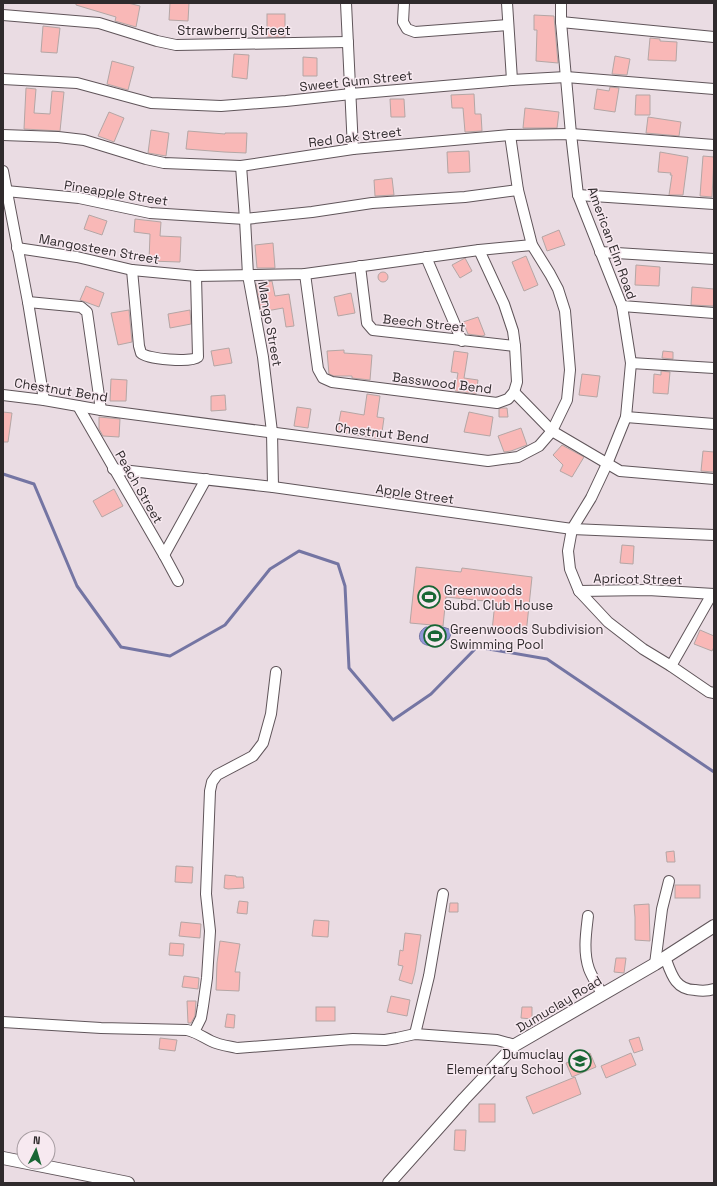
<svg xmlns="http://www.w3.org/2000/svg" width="717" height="1186" viewBox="0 0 717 1186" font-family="'Space Grotesk',sans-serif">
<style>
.water{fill:#9195d6;stroke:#7475a3}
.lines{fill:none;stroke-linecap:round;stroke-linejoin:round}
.stream{stroke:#7475a3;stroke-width:3}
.building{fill:#f9b8b7;stroke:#b4a6a5}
.minor-casing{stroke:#60555a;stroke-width:12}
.tertiary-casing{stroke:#60555a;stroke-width:14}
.minor{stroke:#fff;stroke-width:10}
.tertiary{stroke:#fff;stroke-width:12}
.labels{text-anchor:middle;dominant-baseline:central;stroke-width:3;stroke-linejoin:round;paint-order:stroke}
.street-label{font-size:13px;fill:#2f2a2c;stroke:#f7e9f0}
.poi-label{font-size:13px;fill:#2f2a2c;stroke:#f7e9f0;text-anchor:start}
</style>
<rect width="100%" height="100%" fill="#eadce3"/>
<!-- water -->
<path class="water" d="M426 627 439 629 443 627 449 629 451 634 449 639 445 641H441C422 654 412 634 426 627Z"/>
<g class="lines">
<!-- stream -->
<path class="stream" d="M3 474 34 484 77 586 121 647 170 656 225 625 270 569 299 551 338 564 345 586 349 668 393 720 431 694 477 647 547 659 714 772"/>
</g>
<!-- building -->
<g class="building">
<path d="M76 3H128L140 6 136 27 115 21 116 17 76 5Z"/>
<path d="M170 3H189L188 21 169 20Z"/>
<rect x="267" y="14" width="18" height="23"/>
<path d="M534 15 554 16 558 63 536 61 537 30H534Z"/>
<path d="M43 26 60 28 57 53 41 52Z"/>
<path d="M650 38 660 39V41L677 42 676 61 648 60Z"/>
<path d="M234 54 249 55 247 79 232 77Z"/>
<path d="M615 56 630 59 627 75 612 74Z"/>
<path d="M303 57 317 58V76H303Z"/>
<path d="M112 61 134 67 128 90 107 84Z"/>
<path d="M610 87 619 88 615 112 594 109 597 89 609 91Z"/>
<path d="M26 88 36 89 34 113 50 114 52 91 64 92 60 131 24 129Z"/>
<path d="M474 94 475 114H481L482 131 465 132 463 108H452L451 95Z"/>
<path d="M636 95H650V115H635Z"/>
<path d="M390 99H404L405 117H391Z"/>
<path d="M525 108 559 112 557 128H523Z"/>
<path d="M109 112 124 118 114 142 98 136Z"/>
<path d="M648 117 681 122 679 136 646 133Z"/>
<path d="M151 130 169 133 166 156 148 153Z"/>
<path d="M188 131 225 134V133H247L246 153 224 152 186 149Z"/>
<path d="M469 151 470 172 448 173 447 152Z"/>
<path d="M660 152 688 157 683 195H669L672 175H670L671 173 658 172Z"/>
<path d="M703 156 714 157 712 197 700 196Z"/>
<path d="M392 178 394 195 375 196 374 180Z"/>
<path d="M89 215 107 221 102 235 84 229Z"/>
<path d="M135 219 161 222 160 236 181 237 180 262 149 261 150 234 134 232Z"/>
<path d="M559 230 565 245 547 251 542 237Z"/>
<path d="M273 243 275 268H257L255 245Z"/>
<path d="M526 256 538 285 524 291 512 262Z"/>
<path d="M465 258 472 271 460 278 452 265Z"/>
<path d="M636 265 660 267 659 286 635 285Z"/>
<circle cx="383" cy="277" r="5"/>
<path d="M272 281 275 296 289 294 294 326 286 327 283 308 261 312 256 284Z"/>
<path d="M86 286 104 293 99 307 80 300Z"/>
<path d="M692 287 714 289V306L691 305Z"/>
<path d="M351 293 355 313 338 316 334 297Z"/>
<path d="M129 310 132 342 118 345 111 313Z"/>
<path d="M190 310 191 324 170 328 168 314Z"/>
<path d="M478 317 485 335 482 336 468 334 463 322Z"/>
<path d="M229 348 232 363 214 366 211 351Z"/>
<path d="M344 350V353L372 355 370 380 352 378V376H334L329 374 327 351Z"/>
<path d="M454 351 468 353 464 378 478 380 476 394 455 391 458 373 451 372Z"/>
<path d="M663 351 673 352V359L662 358Z"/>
<path d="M661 371 670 372 668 394 653 393 654 374 661 375Z"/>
<path d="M582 374 600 376 597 397 579 395Z"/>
<path d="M111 379 127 380 126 401H110Z"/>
<path d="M367 394 380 396 377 417 384 418 381 439 337 432 341 411 364 415Z"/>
<path d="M225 395 226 410 211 411V396Z"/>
<path d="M297 407 311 409 308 428 294 426Z"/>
<path d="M501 408H507L508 417H499V409Z"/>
<path d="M3 412 12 413 8 442H3Z"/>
<path d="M469 412 493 417 490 436 464 432Z"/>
<path d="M99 417 120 419 119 437 103 436 99 429Z"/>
<path d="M521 428 527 445 511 451 504 452 498 436Z"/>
<path d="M562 445 584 457 572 477 560 471 563 465 553 455Z"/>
<path d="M703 451 714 452V472L701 471Z"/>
<path d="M114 489 123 506 102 517 93 501Z"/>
<path d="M622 545 634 546 633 564 620 563Z"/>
<path d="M416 567 461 572 462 568 532 577 526 634 492 631 495 602 446 597 443 626 410 623Z"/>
<path d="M700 630 714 636V647L712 651 694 644Z"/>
<path d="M674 851 675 862H667L666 852Z"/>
<path d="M176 866 193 867 192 883 175 882Z"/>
<path d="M225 875 236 876V877H243L244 888 228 889 224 888Z"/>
<rect x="675" y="885" width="25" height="13"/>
<path d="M239 901 248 902 247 914 237 913Z"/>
<path d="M450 903H458V912H449Z"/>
<path d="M649 904 650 941 635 940V917L634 905Z"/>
<path d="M314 920 329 921 328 937 312 936Z"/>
<path d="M181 922 201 924 200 938 179 936Z"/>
<path d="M405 933 421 935 415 972 412 984 399 980 403 966 398 965 400 950 403 951Z"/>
<path d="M220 941 240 944 235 972H240L239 991 216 990 217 963Z"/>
<path d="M170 943 184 944 183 956 169 955Z"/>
<path d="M616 958H626L624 973 614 972Z"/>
<path d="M184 976 199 978 198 989 182 987Z"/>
<path d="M391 996 410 1000 407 1016 387 1012Z"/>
<path d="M187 1001H196L195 1016 191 1023H188Z"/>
<rect x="316" y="1007" width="19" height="14"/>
<path d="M522 1007H532V1019L521 1018Z"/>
<path d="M227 1014 235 1015 234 1028 225 1027Z"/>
<path d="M639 1037 643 1050 634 1053 629 1040Z"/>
<path d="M160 1038 177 1040 175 1051 159 1049Z"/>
<path d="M590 1053 596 1067 572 1077 566 1063Z"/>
<path d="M631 1053 636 1065 606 1078 601 1066Z"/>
<path d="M575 1077 581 1094 533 1114 526 1097Z"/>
<rect x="479" y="1104" width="16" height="18"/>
<path d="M455 1130H466L465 1151 454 1150Z"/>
</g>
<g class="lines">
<!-- minor casing -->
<g class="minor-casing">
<g id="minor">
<path d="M346 3 353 149"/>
<path d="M404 3 403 22 407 29 415 32 508 25"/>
<path d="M507 3 512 80"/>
<path d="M561 3V22L571 134 578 195 622 306 631 363 626 417 607 464 591 498 572 529 568 551 570 569 579 591 648 590 714 594"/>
<path d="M3 15 99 23 157 41 176 45 348 42"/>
<path d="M561 22 714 37"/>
<path d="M3 79 77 83 151 103 221 106 286 101 351 94 512 80 566 77 714 89"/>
<path d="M3 135 58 137 84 140 146 159 164 163 241 166 353 149 510 135 571 134 714 145"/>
<path d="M241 166 245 219 248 275 263 357 272 432 273 487"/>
<path d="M3 171 28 302 44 400"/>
<path d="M6 191 79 198 150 213 245 219 312 212 372 203 465 197 518 190"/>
<path d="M578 195 714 204"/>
<path d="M17 248 77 257 132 270 196 276 305 274 479 250 532 245"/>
<path d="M600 252 714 259"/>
<path d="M426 257 462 341"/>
<path d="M360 266 367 323 373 330 515 346"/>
<path d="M132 270 139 346 141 353C147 359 191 363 198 357L196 276"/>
<path d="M305 274 318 369 323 378 332 382 497 403 508 399 514 392 517 382 515 346 513 331 504 304 479 250"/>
<path d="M28 302 81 307 87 312 101 410"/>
<path d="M622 306 714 313"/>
<path d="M631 363 714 368"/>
<path d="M514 392 552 431 620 471 714 479"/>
<path d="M3 395 44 400 101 410 488 461 518 457 539 446 552 431 567 400 570 370 565 311 558 289 550 274 532 245 518 190 510 135"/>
<path d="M78 406 164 555 178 581"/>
<path d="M626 417 714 424"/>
<path d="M113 469 273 487 572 529 714 535"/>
<path d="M164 555 206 479"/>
<path d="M579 591 608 622 643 649 671 666 709 692 714 693"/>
<path d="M671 666 712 594"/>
<path d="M588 916C586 933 583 952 589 969 592 977 598 986 602 994"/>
<path d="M665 957C671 973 675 990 695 990 701 991 708 991 714 989"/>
<path d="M655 964 662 909 669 881"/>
<path d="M3 1022 101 1028 187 1030C196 1032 203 1037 211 1041 219 1045 228 1046 237 1048L353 1039 385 1040 397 1038 415 1034 497 1040 515 1045"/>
<path d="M194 1032 201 1018 203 1006 207 978 210 931 206 894 210 791 212 782 217 775 253 756 263 743 271 714 276 672"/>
<path d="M415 1034 429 976 443 894"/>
</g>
</g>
<!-- tertiary casing -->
<g class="tertiary-casing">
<g id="tertiary">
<path d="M3 1158 128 1183"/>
<path d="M389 1183 464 1099 515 1045 655 964 714 926"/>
</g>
</g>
<!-- minor -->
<use href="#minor" class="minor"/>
<!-- tertiary -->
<use href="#tertiary" class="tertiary"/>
</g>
<!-- icons -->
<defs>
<g id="stadium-ring" transform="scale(1.15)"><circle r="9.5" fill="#f7e9f0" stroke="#186634" stroke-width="1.5"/><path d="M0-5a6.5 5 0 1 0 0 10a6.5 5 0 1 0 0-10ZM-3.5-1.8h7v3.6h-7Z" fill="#186634"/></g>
<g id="school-ring" transform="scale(1.15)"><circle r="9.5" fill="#f7e9f0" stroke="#186634" stroke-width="1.5"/><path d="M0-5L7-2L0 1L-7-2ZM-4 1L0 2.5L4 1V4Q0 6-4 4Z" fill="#186634"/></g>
</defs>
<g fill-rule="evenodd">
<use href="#stadium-ring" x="429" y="597"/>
<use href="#stadium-ring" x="435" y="636"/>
<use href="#school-ring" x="580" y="1061"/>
</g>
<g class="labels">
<!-- street labels -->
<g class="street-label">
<text x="234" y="30">Strawberry Street</text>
<text transform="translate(356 81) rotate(-6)">Sweet Gum Street</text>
<text transform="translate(355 137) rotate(-7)">Red Oak Street</text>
<text transform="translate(116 193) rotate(9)">Pineapple Street</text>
<text transform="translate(612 243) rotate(70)">American Elm Road</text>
<text transform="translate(99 249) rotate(10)">Mangosteen Street</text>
<text transform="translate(424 323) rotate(6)">Beech Street</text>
<text transform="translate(270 324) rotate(80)">Mango Street</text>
<text transform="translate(442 383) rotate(7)">Basswood Bend</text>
<text transform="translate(61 390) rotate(9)">Chestnut Bend</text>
<text transform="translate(382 433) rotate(7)">Chestnut Bend</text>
<text transform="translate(139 487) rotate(60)">Peach Street</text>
<text transform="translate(415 494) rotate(8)">Apple Street</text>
<text transform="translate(638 579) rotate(1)">Apricot Street</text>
<text transform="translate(559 1004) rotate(-31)">Dumuclay Road</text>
</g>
<!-- poi labels -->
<g class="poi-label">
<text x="444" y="590">Greenwoods<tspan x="444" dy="15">Subd. Club House</tspan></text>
<text x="450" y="629">Greenwoods Subdivision<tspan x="450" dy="15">Swimming Pool</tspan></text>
<text x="564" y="1054" text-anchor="end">Dumuclay<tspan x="564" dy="15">Elementary School</tspan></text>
</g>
</g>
<!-- border -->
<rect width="717" height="1186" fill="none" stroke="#2f2a2c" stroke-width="8"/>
<!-- north arrow -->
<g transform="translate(36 1150) rotate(5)"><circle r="19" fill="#f7e9f0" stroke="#a79da2"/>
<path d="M0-3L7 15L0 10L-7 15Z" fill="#186634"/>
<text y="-6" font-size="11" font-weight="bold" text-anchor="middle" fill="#2f2a2c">N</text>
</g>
</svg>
